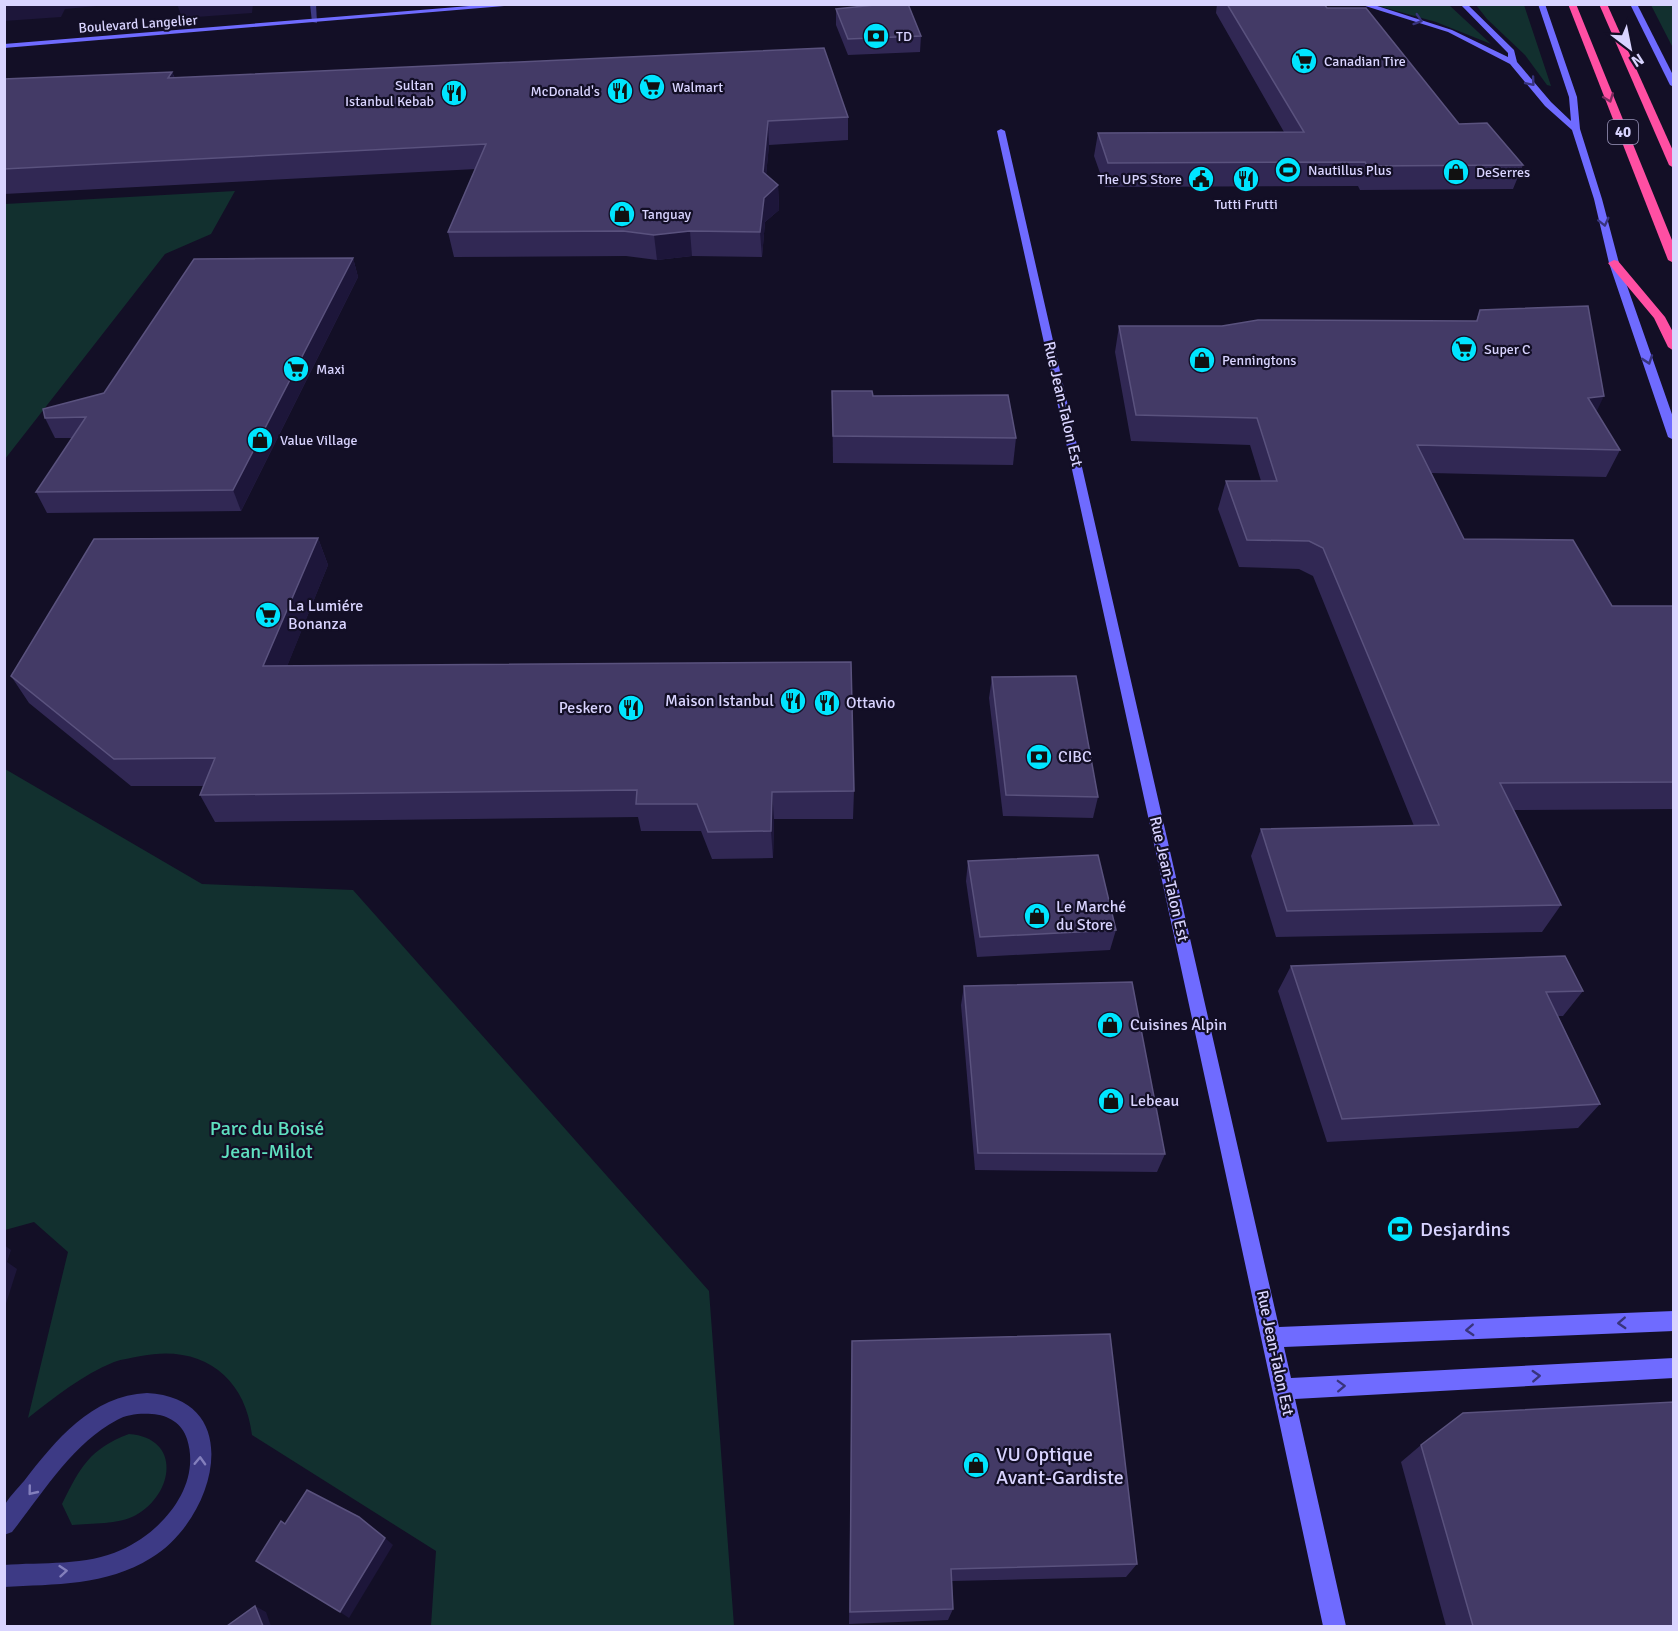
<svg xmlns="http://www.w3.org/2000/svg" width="1678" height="1631" viewBox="0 0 1678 1631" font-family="Signika,sans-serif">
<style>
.green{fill:#12302f}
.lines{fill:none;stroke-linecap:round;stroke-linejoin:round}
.street{fill:#3d3a85;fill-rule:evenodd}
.secondary{fill:#6f6bff;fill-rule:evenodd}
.highway{fill:#ff4fa3;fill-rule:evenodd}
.wall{fill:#312854}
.shaded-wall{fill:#1d163a}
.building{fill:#433a66;stroke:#5a527e;stroke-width:1.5}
.oneway{stroke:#38347d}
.oneway2{stroke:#7d2c5e}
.oneway3{stroke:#837fbc}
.labels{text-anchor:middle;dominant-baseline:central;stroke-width:4.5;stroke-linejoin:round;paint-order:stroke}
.far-street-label{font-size:14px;fill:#d9d4ff;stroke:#130f26}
.far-poi-label{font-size:14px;fill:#d9d4ff;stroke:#130f26;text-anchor:start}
.shield{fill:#130f26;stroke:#9e99be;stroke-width:1.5}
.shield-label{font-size:15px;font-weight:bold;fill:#d9d4ff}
.street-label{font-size:16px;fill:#d9d4ff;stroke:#130f26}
.poi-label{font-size:16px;fill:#d9d4ff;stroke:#130f26;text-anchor:start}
.near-park-label{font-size:20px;fill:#5fe0c0;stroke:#130f26}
.near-poi-label{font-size:20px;fill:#d9d4ff;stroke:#130f26;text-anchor:start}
</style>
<rect width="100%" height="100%" fill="#130f26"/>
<!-- green -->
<g class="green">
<path d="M1375 5H1449L1491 44 1436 22Z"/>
<path d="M1476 5H1524L1551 86 1547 85 1525 55 1487 19Z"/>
<path d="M1651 5H1673V48Z"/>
<path d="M235 191 211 234 165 254 5 459V204Z"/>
<path d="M5 769 202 884 353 890 709 1291 734 1626H431L436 1551 252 1435C245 1375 200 1344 141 1356 132 1358 122 1359 114 1362 82 1375 55 1397 28 1418L68 1252 34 1222 5 1230Z"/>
<path d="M129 1434C182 1438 174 1494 136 1515 118 1525 92 1523 72 1525L62 1504C80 1468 89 1449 129 1434Z"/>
</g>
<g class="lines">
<!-- street -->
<g class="street">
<path d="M310 4H316L317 23 312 22Z"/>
<path d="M147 1393C249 1399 214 1521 151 1558 106 1586 55 1584 4 1587V1565C42 1562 87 1566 121 1550 162 1532 202 1486 187 1439 182 1423 168 1415 152 1414 141 1413 127 1414 117 1420 72 1444 43 1493 12 1532L4 1535C4 1527 2 1515 4 1507 7 1499 18 1488 24 1481 55 1441 92 1395 147 1393Z"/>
</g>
<!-- secondary -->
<g class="secondary">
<path d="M494 4H528L4 48V44Z"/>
<path d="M1359 4H1371L1452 30 1508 57V53L1460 4H1467L1514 50 1517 62 1551 102 1571 121 1569 97 1538 4H1545L1577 97 1580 129 1602 199 1619 263 1674 420V440L1668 437 1609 263 1594 199 1572 130 1545 106 1510 64 1448 32Z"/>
<path d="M1630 4H1637L1674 77V87L1670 85Z"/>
<path d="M1001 129 1005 131 1279 1327 1674 1311V1331L1284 1347 1291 1378 1674 1358V1378L1295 1399 1346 1626H1323C1216 1127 1108 629 997 131Z"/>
</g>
<!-- highway -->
<g class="highway">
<path d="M1568 4H1576L1674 245V263L1668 260Z"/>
<path d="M1599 4H1607L1674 153V168L1669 165Z"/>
<path d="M1614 260 1618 261 1665 317 1674 334V351L1668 347 1654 318 1608 263Z"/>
</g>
</g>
<!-- wall -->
<g class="wall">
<path d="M1217 4H1324L1327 8 1459 124 1523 165 1513 189 1360 190 1358 186 1105 187 1094 156 1098 133 1284 132 1216 13Z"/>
<path d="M836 9 921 36 920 52 848 55 836 25Z"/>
<path d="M172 72 175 78 848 117V140L769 145 766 175 778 185 779 210 765 222 762 257 692 256 657 260 626 256 454 257 448 232 476 169 4 194V79Z"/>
<path d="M353 258 358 277 241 511 47 513 36 492 72 438H55L45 418 104 393Z"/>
<path d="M1480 310 1596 411 1620 450 1606 477 1431 473 1464 539 1612 606H1674V809L1514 810 1561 905 1542 932 1276 937 1251 856 1261 829 1414 826 1313 576 1299 569 1239 567 1218 509 1226 481H1261L1250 445 1131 441 1115 352 1119 326H1222L1476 321Z"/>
<path d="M832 391 873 396 1016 438 1013 465 833 463Z"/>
<path d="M318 538 328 565 287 666 854 791 853 819H774L773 858 712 859 701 831H641L638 817 215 822 200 795 203 786H131L29 703 11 676Z"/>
<path d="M992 677 1098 797 1093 818 1003 816 989 698Z"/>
<path d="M968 861 1116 930 1110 950 977 957 966 881Z"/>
<path d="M1291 966 1583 991 1563 1016H1558L1600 1104 1578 1128 1327 1142 1278 991Z"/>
<path d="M964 986 1165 1154 1157 1172 975 1170 961 1005Z"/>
<path d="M852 1341 1137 1564 1126 1577 952 1581 953 1609 948 1620 849 1624Z"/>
<path d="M1421 1445 1674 1626H1446L1401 1462Z"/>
</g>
<!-- shaded-wall -->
<g class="shaded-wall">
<path d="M13 4H118L65 9 61 17 4 21V5Z"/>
<path d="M177 4H253L252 13 182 18Z"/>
<path d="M172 72 180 94 168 78Z"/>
<path d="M768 121 769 145 764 196 763 172Z"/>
<path d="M778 185 779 210 765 222 762 257 760 232 764 198Z"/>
<path d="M690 231 692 256 657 260 654 235Z"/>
<path d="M353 258 358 277 241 511 233 490Z"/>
<path d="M1604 396 1591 423 1588 398Z"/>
<path d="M318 538 328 565 276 694 263 666Z"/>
<path d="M772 792 774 819 773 858 771 831Z"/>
<path d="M4 1245 11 1250 7 1262 17 1269 4 1310Z"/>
<path d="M385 1538 393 1545 349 1618 340 1612Z"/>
<path d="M255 1606 266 1612 271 1626H263Z"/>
</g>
<!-- building -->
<g class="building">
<path d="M884 4H908L921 36 848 39 836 9Z"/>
<path d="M1227 4H1324L1327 8H1366L1459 124 1487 123 1523 165 1367 166 1365 162 1108 163 1098 133 1304 132Z"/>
<path d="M824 48 848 117 768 121 763 172 778 185 764 198 760 232 690 231 654 235 623 231 448 232 486 144 4 169V79L172 72 168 78Z"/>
<path d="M353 258 233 490 36 492 86 417 45 418 43 409 104 393 194 259Z"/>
<path d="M1588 306 1604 396 1588 398 1620 450 1417 445 1464 539 1573 540 1612 606H1674V782L1500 783 1561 905 1287 911 1261 829 1439 825 1323 548 1309 541 1247 540 1226 481H1277L1257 418 1136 415 1119 326H1222L1258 320 1477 321 1480 310Z"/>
<path d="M832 391H872L873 396 1008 395 1016 438 833 436Z"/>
<path d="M318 538 263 666 851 662 854 791 772 792 771 831 708 832 697 804H636L637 790 200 795 215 758 114 759 11 676 94 539Z"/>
<path d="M1076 676 1098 797 1006 795 992 677Z"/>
<path d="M1098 855 1116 930 980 937 968 861Z"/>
<path d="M1565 956 1583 991 1546 992 1600 1104 1342 1119 1291 966Z"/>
<path d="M1132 982 1165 1154 978 1153 964 986Z"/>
<path d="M1110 1334 1137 1564 951 1569 953 1609 850 1612 852 1341Z"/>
<path d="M1674 1402V1626H1473L1421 1445 1463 1413Z"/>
<path d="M307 1490 359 1517 385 1538 340 1612 256 1561 281 1521 285 1524Z"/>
<path d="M255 1606 263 1626H227Z"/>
</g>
<!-- one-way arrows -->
<defs><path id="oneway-chevron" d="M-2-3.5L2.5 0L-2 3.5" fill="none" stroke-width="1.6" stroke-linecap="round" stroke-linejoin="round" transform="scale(1.5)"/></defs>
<g class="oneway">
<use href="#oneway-chevron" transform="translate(1418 20) rotate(18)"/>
<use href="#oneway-chevron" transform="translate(1531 82) rotate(50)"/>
<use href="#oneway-chevron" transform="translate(1604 222) rotate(76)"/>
<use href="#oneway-chevron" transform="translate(1648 360) rotate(71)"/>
<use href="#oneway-chevron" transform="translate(1622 1323) rotate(177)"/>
<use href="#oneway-chevron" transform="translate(1470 1330) rotate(177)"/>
<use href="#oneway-chevron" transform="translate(1536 1376) rotate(-3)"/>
<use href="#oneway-chevron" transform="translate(1341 1386) rotate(-2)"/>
</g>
<use class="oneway2" href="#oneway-chevron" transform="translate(1609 98) rotate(69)"/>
<g class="oneway3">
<use href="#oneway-chevron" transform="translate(200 1461) rotate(-88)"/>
<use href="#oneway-chevron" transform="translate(32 1491) rotate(129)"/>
<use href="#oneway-chevron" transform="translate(63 1571) rotate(-5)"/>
</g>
<!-- icons -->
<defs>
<g id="bank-disc" transform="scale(1.35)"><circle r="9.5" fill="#00e5ff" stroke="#130f26"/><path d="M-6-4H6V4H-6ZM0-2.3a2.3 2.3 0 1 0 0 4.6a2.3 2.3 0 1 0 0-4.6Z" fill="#111"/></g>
<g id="supermarket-disc" transform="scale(1.35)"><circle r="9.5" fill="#00e5ff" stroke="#130f26"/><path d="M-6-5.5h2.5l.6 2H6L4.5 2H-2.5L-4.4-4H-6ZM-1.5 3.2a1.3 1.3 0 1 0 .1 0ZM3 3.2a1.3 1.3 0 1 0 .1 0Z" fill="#111"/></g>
<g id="restaurant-disc" transform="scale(1.35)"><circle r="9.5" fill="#00e5ff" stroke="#130f26"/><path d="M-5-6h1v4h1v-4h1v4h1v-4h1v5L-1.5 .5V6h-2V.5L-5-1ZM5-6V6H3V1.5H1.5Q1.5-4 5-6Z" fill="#111"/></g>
<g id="stadium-disc" transform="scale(1.35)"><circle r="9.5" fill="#00e5ff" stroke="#130f26"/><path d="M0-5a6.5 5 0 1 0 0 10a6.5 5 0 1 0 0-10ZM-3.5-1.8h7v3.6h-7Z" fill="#111"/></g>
<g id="shop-disc" transform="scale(1.35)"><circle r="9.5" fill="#00e5ff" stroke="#130f26"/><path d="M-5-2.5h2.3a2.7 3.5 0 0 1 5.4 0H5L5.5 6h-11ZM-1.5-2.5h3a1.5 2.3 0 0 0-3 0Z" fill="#111"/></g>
<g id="civic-disc" transform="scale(1.35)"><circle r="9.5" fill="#00e5ff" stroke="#130f26"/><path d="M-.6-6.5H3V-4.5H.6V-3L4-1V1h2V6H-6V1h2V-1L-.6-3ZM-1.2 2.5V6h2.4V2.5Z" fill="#111"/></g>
</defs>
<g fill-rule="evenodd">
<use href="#bank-disc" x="876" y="36"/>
<use href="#supermarket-disc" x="1304" y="61"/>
<use href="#supermarket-disc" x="652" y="87"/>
<use href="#restaurant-disc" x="620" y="91"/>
<use href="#restaurant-disc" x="454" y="93"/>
<use href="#stadium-disc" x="1288" y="170"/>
<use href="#shop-disc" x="1456" y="172"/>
<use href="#civic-disc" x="1201" y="179"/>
<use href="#restaurant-disc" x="1246" y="179"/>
<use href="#shop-disc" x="622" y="214"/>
<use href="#supermarket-disc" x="1464" y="349"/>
<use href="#shop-disc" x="1202" y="360"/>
<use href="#supermarket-disc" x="296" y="369"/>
<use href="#shop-disc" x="260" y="440"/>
<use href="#supermarket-disc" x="268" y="615"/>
<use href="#restaurant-disc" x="793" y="701"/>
<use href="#restaurant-disc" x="827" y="703"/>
<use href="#restaurant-disc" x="631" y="708"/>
<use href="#bank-disc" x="1039" y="757"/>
<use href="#shop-disc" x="1037" y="916"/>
<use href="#shop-disc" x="1110" y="1025"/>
<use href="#shop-disc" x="1111" y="1101"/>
<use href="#bank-disc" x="1400" y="1229"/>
<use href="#shop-disc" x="976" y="1465"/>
</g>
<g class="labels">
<!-- far-street labels -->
<g class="far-street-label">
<text transform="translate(138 24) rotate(-4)">Boulevard Langelier</text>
</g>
<!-- far-poi labels -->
<g class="far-poi-label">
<text x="896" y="36">TD</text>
<text x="1324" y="61">Canadian Tire</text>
<text x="434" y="85" text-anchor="end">Sultan<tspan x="434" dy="16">Istanbul Kebab</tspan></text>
<text x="672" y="87">Walmart</text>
<text x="600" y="91" text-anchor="end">McDonald's</text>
<text x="1308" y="170">Nautillus Plus</text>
<text x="1476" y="172">DeSerres</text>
<text x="1182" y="179" text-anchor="end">The UPS Store</text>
<text x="1246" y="204" text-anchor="middle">Tutti Frutti</text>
<text x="642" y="214">Tanguay</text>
<text x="1484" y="349">Super C</text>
<text x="1222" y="360">Penningtons</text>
<text x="316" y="369">Maxi</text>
<text x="280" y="440">Value Village</text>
</g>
<!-- shield labels -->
<rect class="shield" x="1608" y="120" width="30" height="24" rx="4.5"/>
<g class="shield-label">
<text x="1623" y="132">40</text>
</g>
<!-- street labels -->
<g class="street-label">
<text transform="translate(1063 404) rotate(77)">Rue Jean-Talon Est</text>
<text transform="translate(1169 879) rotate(77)">Rue Jean-Talon Est</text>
<text transform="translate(1275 1353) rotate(78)">Rue Jean-Talon Est</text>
</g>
<!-- poi labels -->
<g class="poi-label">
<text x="288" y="606">La Lumiére<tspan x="288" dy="18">Bonanza</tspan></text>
<text x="774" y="701" text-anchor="end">Maison Istanbul</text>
<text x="846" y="703">Ottavio</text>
<text x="612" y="708" text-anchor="end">Peskero</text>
<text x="1058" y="757">CIBC</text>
<text x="1056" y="907">Le Marché<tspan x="1056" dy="18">du Store</tspan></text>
<text x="1130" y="1025">Cuisines Alpin</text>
<text x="1130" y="1101">Lebeau</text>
</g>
<!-- near-park labels -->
<g class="near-park-label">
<text x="267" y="1128">Parc du Boisé<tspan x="267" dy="23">Jean-Milot</tspan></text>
</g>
<!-- near-poi labels -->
<g class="near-poi-label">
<text x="1420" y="1229">Desjardins</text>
<text x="996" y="1454">VU Optique<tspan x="996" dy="23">Avant-Gardiste</tspan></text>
</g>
</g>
<!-- border -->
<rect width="1678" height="1631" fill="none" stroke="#d9d4ff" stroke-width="12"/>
<!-- north arrow -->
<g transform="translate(1630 48) rotate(148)" stroke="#130f26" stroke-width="4.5" paint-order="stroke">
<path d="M0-4.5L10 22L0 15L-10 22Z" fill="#d9d4ff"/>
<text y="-9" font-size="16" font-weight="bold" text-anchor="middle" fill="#d9d4ff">N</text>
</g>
</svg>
